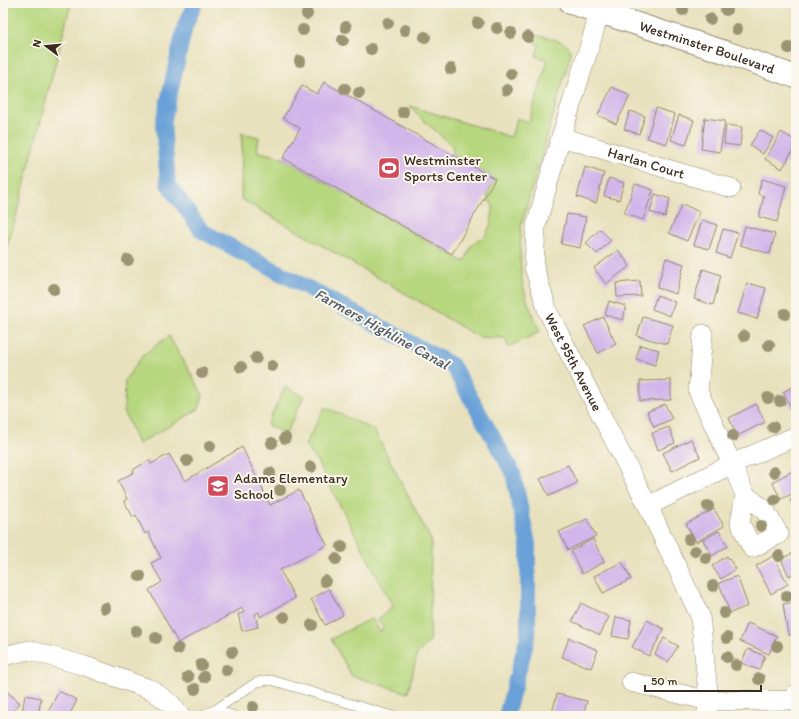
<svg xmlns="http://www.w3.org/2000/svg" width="799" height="719" viewBox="0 0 799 719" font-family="Itim,sans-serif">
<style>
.green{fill:#b7d77f;stroke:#79804e}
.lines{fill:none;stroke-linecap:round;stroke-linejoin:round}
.canal{stroke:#69a0d7;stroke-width:16}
.building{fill:#d2b5ea}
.service-casing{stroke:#92866e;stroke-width:10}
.minor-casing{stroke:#92866e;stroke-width:20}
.tertiary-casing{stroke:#92866e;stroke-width:24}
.service{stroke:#fff;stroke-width:9}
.minor{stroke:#fff;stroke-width:19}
.tertiary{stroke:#fff;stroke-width:22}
.tree{fill:#9a9473}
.labels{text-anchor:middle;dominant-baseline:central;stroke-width:4;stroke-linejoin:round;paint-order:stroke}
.street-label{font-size:14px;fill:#3b2a1e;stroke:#fbf7ec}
.poi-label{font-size:14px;fill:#3b2a1e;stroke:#fbf7ec;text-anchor:start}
.water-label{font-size:15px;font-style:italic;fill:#4d5968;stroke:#fbf7ec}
</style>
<rect width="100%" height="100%" fill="#fbf7ec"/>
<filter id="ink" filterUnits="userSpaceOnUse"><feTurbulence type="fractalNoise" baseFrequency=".025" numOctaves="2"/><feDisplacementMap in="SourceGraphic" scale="8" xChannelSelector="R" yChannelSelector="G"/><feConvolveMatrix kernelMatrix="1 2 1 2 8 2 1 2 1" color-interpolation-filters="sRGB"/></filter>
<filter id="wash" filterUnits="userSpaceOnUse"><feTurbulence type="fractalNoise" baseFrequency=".012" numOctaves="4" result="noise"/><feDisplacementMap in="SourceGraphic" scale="16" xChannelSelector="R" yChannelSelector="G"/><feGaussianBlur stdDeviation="0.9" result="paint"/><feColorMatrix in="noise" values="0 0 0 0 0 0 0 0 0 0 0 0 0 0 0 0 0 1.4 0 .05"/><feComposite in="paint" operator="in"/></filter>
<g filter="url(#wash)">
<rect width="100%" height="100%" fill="#e8e1bd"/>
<!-- green -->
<g class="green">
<path d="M3 3H71L16 217 3 260Z"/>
<path d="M536 35C547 38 568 40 571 53L521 226 520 258 522 282 528 304 540 332 508 347 505 338 478 337 427 306 241 199 242 133 259 137 257 151 283 158 464 262C468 256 469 249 472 245 476 240 482 240 485 236 490 230 493 214 493 206L487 197 490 188 495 179 453 155 452 146C438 132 422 121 410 106L511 137 517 118 529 122 548 60 536 56 539 45 534 42Z"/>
<path d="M169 336 203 395 199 409 138 444 124 411 125 380 143 355Z"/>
<path d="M285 387 304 396 286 434 267 425Z"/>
<path d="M325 407 374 430 431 540 430 641 417 654 408 693 352 676 331 639 372 618 380 632 383 629 378 619 393 607 317 461 305 445Z"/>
</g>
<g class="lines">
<!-- canal -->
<path class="canal" d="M195 3 185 26 163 123 168 184 202 231 452 365 513 473 528 544V636L506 716"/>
</g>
<g id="blocks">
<!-- building -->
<g class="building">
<path d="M324 82 495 179 452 254 283 158 300 128 283 118 302 86 317 94Z"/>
<path d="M612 87 630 96 616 124 598 115Z"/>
<path d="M656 108 675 114 667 144 647 138Z"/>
<path d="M630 111 645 116 639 134 624 129Z"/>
<path d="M679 115 694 120 686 145 671 140Z"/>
<path d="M705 118 725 121 720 152 701 149Z"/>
<path d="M726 125 742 127 740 146 724 144Z"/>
<path d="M760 130 773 138 763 154 750 145Z"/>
<path d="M781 132 796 141V145L782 169 765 159Z"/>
<path d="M585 167 604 173 596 203 577 197Z"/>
<path d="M609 178 624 183 619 200 604 196Z"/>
<path d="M762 179 786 186 777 222 759 217 764 196 758 194Z"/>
<path d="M635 184 653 190 643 220 624 213Z"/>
<path d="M655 194 670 199 665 217 650 212Z"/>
<path d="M682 204 700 212 687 241 669 233Z"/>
<path d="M567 214 586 217 580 248 561 244Z"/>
<path d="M702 220 717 225 709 249 694 245Z"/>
<path d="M745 226 775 234 770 254 740 245Z"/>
<path d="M600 229 611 240 597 254 586 243Z"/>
<path d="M723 229 738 233 730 258 716 253Z"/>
<path d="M618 250 630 266 606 284 594 268Z"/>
<path d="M666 258 684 264 676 294 657 288Z"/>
<path d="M703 269 721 275 713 305 694 299Z"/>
<path d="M640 281 641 296 617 297 616 283Z"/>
<path d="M747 283 766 288 757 319 738 313Z"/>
<path d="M657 295 675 302 670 316 652 309Z"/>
<path d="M609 301 626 306 623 320 605 315Z"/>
<path d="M603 317 616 344 598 353 584 326Z"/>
<path d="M643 317 673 325 667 344 637 336Z"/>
<path d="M640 345 659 350 655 365 636 359Z"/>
<path d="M671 380V400L640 401V381Z"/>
<path d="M796 385V407L792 409 783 392Z"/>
<path d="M665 404 672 419 654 427 647 412Z"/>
<path d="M756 404 765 422 737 436 729 418Z"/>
<path d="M669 427 675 443 658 450 652 433Z"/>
<path d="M691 439 700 457 672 471 663 453Z"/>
<path d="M242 447 270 505 299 490 327 545 280 570 295 598 260 617 259 612 255 614 258 627 242 631 238 614 244 613 242 608 178 643 149 590 162 582 151 563 161 558 148 532 145 534 136 515 133 517 124 501 127 499 118 481 134 472 133 470 149 460 151 464 169 454 185 481Z"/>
<path d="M568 465 577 483 549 496 540 479Z"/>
<path d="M796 469V492L781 499 772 482Z"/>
<path d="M796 497V511L790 500Z"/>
<path d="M714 509 724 526 696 542 686 524Z"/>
<path d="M587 519 596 536 568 550 559 532Z"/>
<path d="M719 531 728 546 712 556 703 540Z"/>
<path d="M593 539 604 562 582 574 571 551Z"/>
<path d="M795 552 796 555V572L789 576 781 559Z"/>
<path d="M727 556 736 569 721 579 712 566Z"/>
<path d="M773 556 788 584 771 594 756 566Z"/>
<path d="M622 562 631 579 603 593 594 576Z"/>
<path d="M737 576 748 606 730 613 719 583Z"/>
<path d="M329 589 343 615 325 625 311 599Z"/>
<path d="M796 602V634L788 635 783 604Z"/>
<path d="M581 603 609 617 600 635 572 621Z"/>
<path d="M616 617 631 620 628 639 612 636Z"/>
<path d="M647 620 664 629 649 656 632 647Z"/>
<path d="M748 623 777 636 769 654 740 641Z"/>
<path d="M569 638 598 650 591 668 562 657Z"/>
<path d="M664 638 678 646 668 662 655 654Z"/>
<path d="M748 649 765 656 759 670 741 663Z"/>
<path d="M5 690 20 703 9 716H3V692Z"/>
<path d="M59 691 77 700 69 716H46Z"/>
<path d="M557 694 587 701 583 716H564L552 713Z"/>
<path d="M25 695 41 698 38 716 22 713Z"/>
</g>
</g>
</g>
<g filter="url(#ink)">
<use href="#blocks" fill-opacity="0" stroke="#92866e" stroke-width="1"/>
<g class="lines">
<!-- service casing -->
<g class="service-casing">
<g id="service">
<path d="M215 710 235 716"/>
<path d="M201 716 215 710 257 682 271 680 392 716"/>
</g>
</g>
<!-- minor casing -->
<g class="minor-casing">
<g id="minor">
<path id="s1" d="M598 3 600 11 589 48 561 137 536 226 534 267 548 312 648 506 700 616 709 701 706 716"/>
<path id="s2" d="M561 137 731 188"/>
<path d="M703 334 698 391 732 464 745 495 740 523 752 548 779 534 764 509 745 495"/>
<path d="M648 506 732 464 796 436"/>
<path d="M3 656 29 650 85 666 152 690 171 704 180 716"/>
<path d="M631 682 709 701 793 700 796 694"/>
</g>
</g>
<!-- tertiary casing -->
<g class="tertiary-casing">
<g id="tertiary">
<path id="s3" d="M571 3 725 52 796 77"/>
</g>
</g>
<!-- service -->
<use href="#service" class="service"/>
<!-- minor -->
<use href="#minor" class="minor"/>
<!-- tertiary -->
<use href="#tertiary" class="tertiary"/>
</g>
<!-- trees -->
<g class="tree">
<circle cx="683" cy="10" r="6"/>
<circle cx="726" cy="10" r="6"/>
<circle cx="307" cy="14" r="6"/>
<circle cx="710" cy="19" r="6"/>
<circle cx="388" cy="23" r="6"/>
<circle cx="478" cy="23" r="6"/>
<circle cx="346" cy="27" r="6"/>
<circle cx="497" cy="28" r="6"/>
<circle cx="737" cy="29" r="6"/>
<circle cx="303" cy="30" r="6"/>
<circle cx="405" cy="30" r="6"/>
<circle cx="511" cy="33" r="6"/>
<circle cx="425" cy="37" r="6"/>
<circle cx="528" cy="37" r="6"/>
<circle cx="343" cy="40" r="6"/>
<circle cx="789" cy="48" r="6"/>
<circle cx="371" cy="49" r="6"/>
<circle cx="300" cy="61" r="6"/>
<circle cx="451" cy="69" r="6"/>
<circle cx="511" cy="74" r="6"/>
<circle cx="345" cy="89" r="6"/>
<circle cx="507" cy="90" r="6"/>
<circle cx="359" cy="93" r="6"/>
<circle cx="403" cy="112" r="6"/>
<circle cx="128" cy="260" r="6"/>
<circle cx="54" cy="289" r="6"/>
<circle cx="785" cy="314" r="6"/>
<circle cx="744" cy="336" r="6"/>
<circle cx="769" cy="345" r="6"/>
<circle cx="256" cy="358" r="6"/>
<circle cx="272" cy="366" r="6"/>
<circle cx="241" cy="367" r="6"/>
<circle cx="202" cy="373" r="6"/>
<circle cx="768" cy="398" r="6"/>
<circle cx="780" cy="401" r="6"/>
<circle cx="773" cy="427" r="6"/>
<circle cx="733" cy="436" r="6"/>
<circle cx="285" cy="438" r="6"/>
<circle cx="272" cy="443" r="6"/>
<circle cx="210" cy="446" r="6"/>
<circle cx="187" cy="461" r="6"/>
<circle cx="311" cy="467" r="6"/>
<circle cx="774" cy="472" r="6"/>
<circle cx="270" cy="473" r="6"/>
<circle cx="280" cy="490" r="6"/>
<circle cx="775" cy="500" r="6"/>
<circle cx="708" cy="506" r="6"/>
<circle cx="761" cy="526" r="6"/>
<circle cx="689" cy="539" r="6"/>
<circle cx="342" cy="547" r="6"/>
<circle cx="695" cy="551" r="6"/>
<circle cx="779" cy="556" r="6"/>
<circle cx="706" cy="558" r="6"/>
<circle cx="336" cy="559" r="6"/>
<circle cx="140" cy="576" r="6"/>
<circle cx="325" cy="581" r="6"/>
<circle cx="713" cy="586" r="6"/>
<circle cx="787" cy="596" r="6"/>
<circle cx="105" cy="608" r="6"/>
<circle cx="724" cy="613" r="6"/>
<circle cx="284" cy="617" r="6"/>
<circle cx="312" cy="625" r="6"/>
<circle cx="136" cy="631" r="6"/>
<circle cx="156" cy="638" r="6"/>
<circle cx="727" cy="638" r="6"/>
<circle cx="777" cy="646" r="6"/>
<circle cx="178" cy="649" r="6"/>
<circle cx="232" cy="652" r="6"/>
<circle cx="727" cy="657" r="6"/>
<circle cx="201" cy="665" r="6"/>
<circle cx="736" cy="665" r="6"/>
<circle cx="226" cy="670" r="6"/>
<circle cx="188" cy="677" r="6"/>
<circle cx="204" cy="677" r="6"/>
<circle cx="759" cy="679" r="6"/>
<circle cx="195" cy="689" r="6"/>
<circle cx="253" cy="707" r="6"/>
</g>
</g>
<!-- icons -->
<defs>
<g id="stadium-square" transform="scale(1.15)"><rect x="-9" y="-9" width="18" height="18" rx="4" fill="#d1495b" stroke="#fbf7ec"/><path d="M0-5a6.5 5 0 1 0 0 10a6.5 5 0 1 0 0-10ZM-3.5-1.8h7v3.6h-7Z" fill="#fff"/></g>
<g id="school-square" transform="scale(1.15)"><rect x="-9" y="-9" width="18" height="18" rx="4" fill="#d1495b" stroke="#fbf7ec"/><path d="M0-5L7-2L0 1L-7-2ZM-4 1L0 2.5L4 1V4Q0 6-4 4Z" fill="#fff"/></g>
</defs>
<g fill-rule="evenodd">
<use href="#stadium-square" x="389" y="168"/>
<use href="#school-square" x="218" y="486"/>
</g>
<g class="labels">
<!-- street labels -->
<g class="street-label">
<text stroke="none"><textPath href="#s3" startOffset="143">Westminster Boulevard</textPath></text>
<text stroke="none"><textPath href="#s2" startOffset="89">Harlan Court</textPath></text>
<text stroke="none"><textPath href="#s1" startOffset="377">West 95th Avenue</textPath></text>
</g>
<!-- poi labels -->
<g class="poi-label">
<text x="404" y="160">Westminster<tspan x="404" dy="16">Sports Center</tspan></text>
<text x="234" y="478">Adams Elementary<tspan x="234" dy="16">School</tspan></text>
</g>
<!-- water labels -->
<g class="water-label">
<text transform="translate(382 329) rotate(29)">Farmers Highline Canal</text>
</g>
</g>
<!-- margin -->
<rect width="799" height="719" fill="none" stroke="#fbf7ec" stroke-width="16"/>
<!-- north arrow -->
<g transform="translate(46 46) rotate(286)" stroke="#fbf7ec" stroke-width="3" paint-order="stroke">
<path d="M0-3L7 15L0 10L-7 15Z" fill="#3b2a1e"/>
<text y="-6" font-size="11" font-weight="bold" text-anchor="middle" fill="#3b2a1e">N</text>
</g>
<!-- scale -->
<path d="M645 685v6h116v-6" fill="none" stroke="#3b2a1e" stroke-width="2"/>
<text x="651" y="685" font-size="12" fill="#3b2a1e" stroke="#fbf7ec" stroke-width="3" paint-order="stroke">50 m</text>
</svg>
